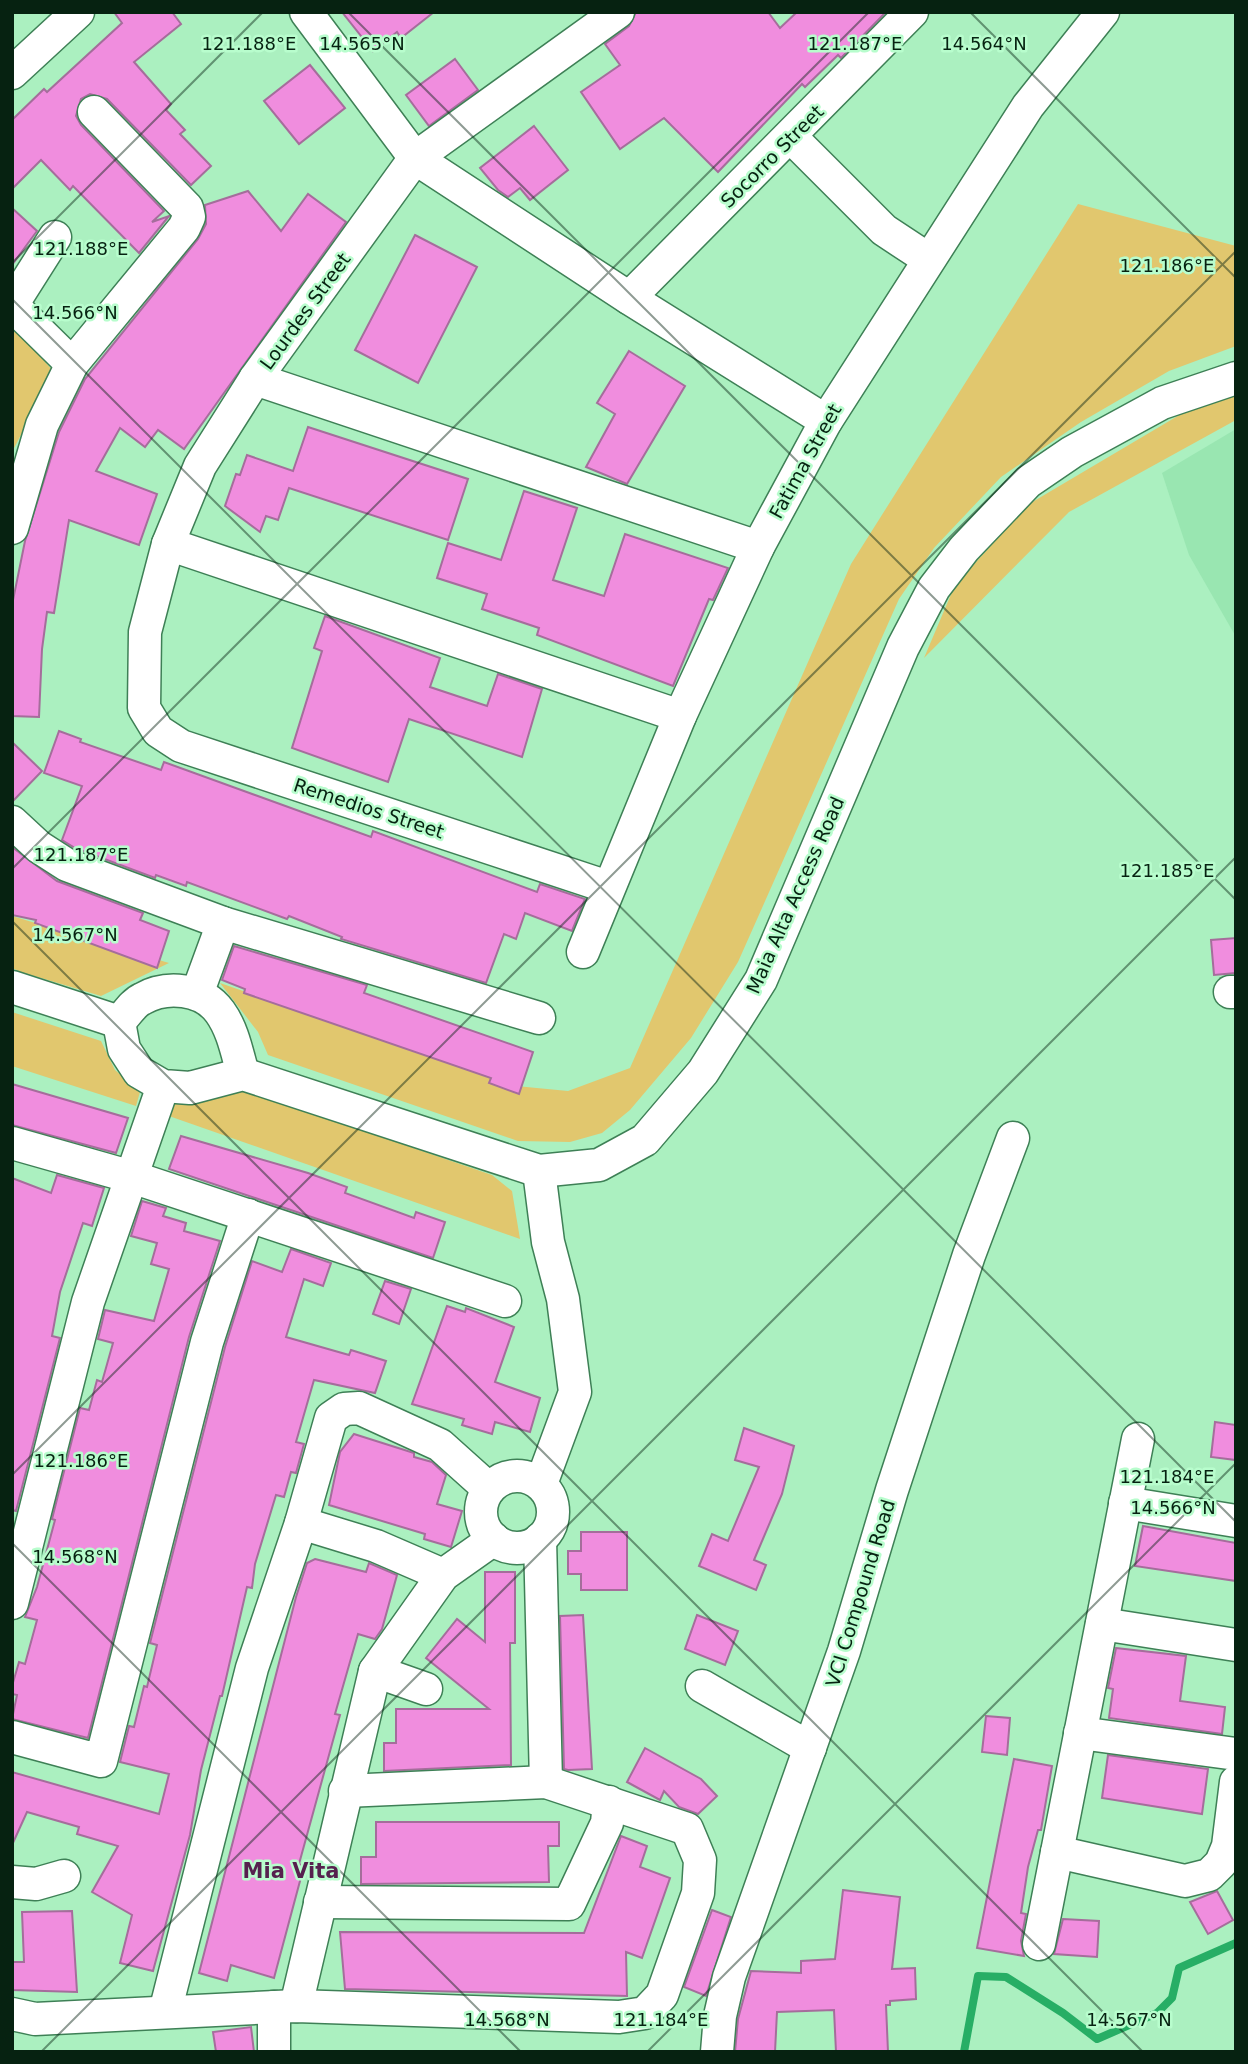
<svg xmlns="http://www.w3.org/2000/svg" width="1248" height="2064" viewBox="0 0 1248 2064" font-family="'DejaVu Sans',sans-serif">
<style>
.built{fill:#99e6b1}
.green{fill:#e1c76e}
.lines{fill:none;stroke-linecap:round;stroke-linejoin:round}
.stream{stroke:#27ae65;stroke-width:8}
.building{fill:#f08dde;stroke:#a56d9b;stroke-width:2}
.minor-casing{stroke:#3e8056;stroke-width:35}
.minor{stroke:#fff;stroke-width:32}
.ticks{fill:none;stroke:#062211;stroke-width:2;stroke-opacity:0.45}
.labels{text-anchor:middle;dominant-baseline:central;stroke-width:5;stroke-linejoin:round;paint-order:stroke}
.street-label{font-size:19px;fill:#062211;stroke:#b8fdcd}
.neighbourhood-label{font-size:21px;font-weight:bold;fill:#56214e;stroke:#b8fdcd}
.ticks-label{font-size:18px;text-anchor:middle;fill:#062211;stroke:#b8fdcd;stroke-width:5;stroke-linejoin:round;paint-order:stroke}
</style>
<rect width="100%" height="100%" fill="#abf0c0"/>
<!-- built -->
<path class="built" d="M1236 429V637L1189 555 1162 473Z"/>
<!-- green -->
<g class="green">
<path d="M1078 204 1236 246V346L1169 371 1081 422 1001 477 934 548 899 599 738 962 691 1038 630 1110 602 1133 570 1142 518 1141 268 1055 258 1032 220 983 516 1086 568 1091 630 1068 851 564Z"/>
<path d="M12 324 54 372 12 452Z"/>
<path d="M1236 389V420L1069 512 924 658 955 585 1029 504 1198 404Z"/>
<path d="M12 916 169 963 101 996 21 972 12 968Z"/>
<path d="M12 1012 101 1041 115 1070 140 1092 136 1106 12 1066Z"/>
<path d="M230 1085 492 1175 512 1191 520 1239 166 1115 170 1104 199 1100Z"/>
</g>
<g class="lines">
<!-- stream -->
<path class="stream" d="M964 2052 978 1976 1006 1977 1063 2013 1097 2039 1157 2013 1172 1998 1179 1968 1236 1943"/>
</g>
<!-- building -->
<g class="building">
<path d="M114 12H172L181 24 134 62 171 104 166 110 185 130 180 134 211 166 191 185 107 99 90 94 81 99 76 116 81 125 164 211 152 222 169 216 139 253 73 186 70 190 41 160 12 189V120L44 89 47 92 122 23Z"/>
<path d="M342 12H434L401 38 397 32 373 51Z"/>
<path d="M636 12H768L780 28 797 12H886L841 58 838 55 805 87 802 84 718 172 664 118 620 149 581 92 620 65 605 44 629 26Z"/>
<path d="M455 59 478 90 429 126 406 95Z"/>
<path d="M310 65 345 108 299 144 264 101Z"/>
<path d="M534 126 568 170 530 200 520 188 508 197 498 190 480 168Z"/>
<path d="M248 191 281 231 308 194 346 222 184 449 158 430 145 447 120 428 96 471 157 494 139 545 69 520 54 613 47 612 42 649 39 717 12 716V605L25 541 59 432 85 379 198 239 206 224 205 205Z"/>
<path d="M12 208 37 231 12 265Z"/>
<path d="M415 235 477 267 418 383 355 350Z"/>
<path d="M629 351 685 386 627 484 586 467 615 414 597 403Z"/>
<path d="M308 427 468 479 448 540 289 488 278 520 266 516 260 532 225 506 236 474 240 475 247 455 293 471Z"/>
<path d="M524 491 577 508 553 580 604 596 625 534 728 568 713 600 709 599 673 686 537 635 539 628 482 609 487 594 437 578 448 543 501 560Z"/>
<path d="M325 616 440 658 430 687 487 706 498 674 542 689 522 757 409 719 388 782 292 748 322 651 314 648Z"/>
<path d="M59 731 81 739 80 742 161 770 164 762 371 837 373 831 537 892 540 884 585 899 572 931 525 913 516 939 504 934 486 983 341 939 342 937 289 916 287 919 187 882 186 886 156 875 155 878 75 848 62 840 82 786 44 773Z"/>
<path d="M12 742 42 771 12 802Z"/>
<path d="M12 847 57 881 143 913 140 920 169 931 157 968 35 923 36 920 12 915Z"/>
<path d="M1236 938V973L1214 975 1211 940Z"/>
<path d="M234 946 367 985 364 993 533 1052 519 1094 489 1083 491 1078 244 993 245 989 222 980Z"/>
<path d="M12 1084 128 1118 116 1153 12 1125Z"/>
<path d="M181 1136 308 1173 347 1187 345 1193 414 1218 416 1212 445 1222 433 1258 169 1169Z"/>
<path d="M57 1175 104 1188 92 1226 83 1223 60 1292 52 1336 60 1338 16 1511 12 1510V1178L51 1193Z"/>
<path d="M142 1201 166 1208 163 1216 186 1223 184 1231 220 1241 189 1337 88 1738 12 1719 17 1695 12 1694V1686L19 1662 25 1664 37 1620 25 1617 37 1587 55 1520 52 1519 80 1408 89 1410 97 1380 102 1382 113 1343 98 1339 105 1310 154 1321 169 1269 151 1264 157 1243 131 1236Z"/>
<path d="M291 1249 331 1263 323 1286 304 1279 286 1337 349 1355 351 1350 386 1361 375 1393 314 1380 296 1442 304 1444 296 1473 291 1472 284 1497 276 1495 255 1564 252 1588 247 1587 222 1696H220L201 1770 190 1835 153 1971 120 1963 132 1915 92 1892 118 1846 77 1834 79 1827 27 1812 12 1845V1772L159 1814 169 1774 120 1762 129 1726 134 1727 144 1686 147 1687 157 1645 150 1643 225 1347 252 1261 282 1272Z"/>
<path d="M385 1281 411 1289 399 1324 373 1314Z"/>
<path d="M447 1306 465 1312 466 1308 514 1327 495 1382 540 1398 530 1432 495 1422 492 1434 462 1425 464 1419 412 1404Z"/>
<path d="M1215 1422 1236 1425V1460L1211 1457Z"/>
<path d="M744 1428 794 1446 782 1494 754 1560 766 1565 756 1590 699 1566 712 1534 728 1541 759 1467 735 1460Z"/>
<path d="M354 1434 414 1453V1457L432 1462 446 1475 437 1504 462 1511 451 1547 424 1539 425 1534 329 1505 340 1452Z"/>
<path d="M1143 1526 1236 1543V1581L1135 1566Z"/>
<path d="M581 1532H627V1590H581V1574H568V1551H581Z"/>
<path d="M315 1559 366 1572 369 1563 397 1575 382 1629 375 1639 358 1634 335 1714 340 1715 299 1864 304 1866 274 1978 231 1965 227 1981 199 1973 296 1597 307 1563Z"/>
<path d="M485 1572H515V1643H510L511 1765 384 1771V1743H396V1709H489L426 1658 457 1619 485 1642Z"/>
<path d="M583 1615 592 1769 568 1770 564 1769 560 1616Z"/>
<path d="M697 1615 738 1631 725 1665 685 1649Z"/>
<path d="M1116 1648 1186 1656 1180 1701 1225 1707 1222 1734 1109 1718 1113 1689 1108 1688Z"/>
<path d="M986 1716 1010 1718 1007 1755 982 1752Z"/>
<path d="M645 1748 701 1779 717 1796 698 1814 679 1807 664 1791 660 1800 627 1782Z"/>
<path d="M1108 1755 1208 1769 1202 1814 1102 1798Z"/>
<path d="M1014 1759 1052 1766 1041 1830H1038L1028 1867 1021 1913 1026 1914 1021 1941 1024 1956 977 1948Z"/>
<path d="M376 1822H559V1846H548L549 1882 361 1884V1857H376Z"/>
<path d="M621 1836 647 1846 640 1867 670 1878 642 1958 626 1952 627 1996 345 1989 340 1932 584 1933Z"/>
<path d="M843 1890 900 1897 892 1969 915 1968 916 1999 890 2001V2005H886L888 2052H836L834 2010 777 2012 775 2052H735L738 2019 751 1971 801 1973V1961L835 1959Z"/>
<path d="M1217 1891 1233 1920 1208 1934 1190 1902Z"/>
<path d="M712 1910 731 1917 706 1996 684 1987Z"/>
<path d="M72 1911 77 1992 12 1990V1962H24L22 1912Z"/>
<path d="M1063 1919 1099 1921 1097 1957 1054 1954Z"/>
<path d="M251 2027 254 2052H216L213 2032Z"/>
</g>
<g class="lines">
<!-- minor casing -->
<g class="minor-casing">
<g id="minor">
<path d="M306 12 415 158 629 298 826 421"/>
<path d="M12 73 78 12"/>
<path d="M792 138 884 230 928 259"/>
<path d="M629 298 912 12"/>
<path d="M12 305 72 364"/>
<path d="M12 305 55 237"/>
<path d="M255 379 758 547"/>
<path d="M12 528 42 425 72 364 184 228 189 217 187 208 94 112"/>
<path d="M168 544 680 716"/>
<path d="M12 822 39 847 67 865 223 923 539 1018"/>
<path d="M608 887 181 746 158 731 144 708 145 632 168 544 200 466 255 379 415 158 618 12"/>
<path d="M583 952 680 716 758 547 826 421 1028 106 1103 12"/>
<path d="M12 987 119 1022"/>
<path d="M1230 992H1236"/>
<path d="M197 994 223 923"/>
<path d="M119 1022 124 1049 139 1072 163 1086 190 1088 243 1074 539 1171 599 1165 645 1140 703 1072 761 980 903 647 934 588 964 549 1028 482 1072 452 1162 403 1236 378"/>
<path d="M119 1022C126 1015 133 1003 142 999 166 985 203 988 220 1012 233 1030 237 1053 243 1074"/>
<path d="M12 1143 132 1177 505 1301"/>
<path d="M539 1171 548 1242 563 1299 575 1392 541 1484"/>
<circle cx="517" cy="1512" r="36"/>
<path d="M1125 1503 1236 1521"/>
<path d="M301 1523 376 1546 443 1575"/>
<path d="M540 1539 546 1782"/>
<path d="M12 1603 88 1302 163 1086"/>
<path d="M1102 1624 1236 1645"/>
<path d="M375 1671 426 1689"/>
<path d="M702 1686 810 1748"/>
<path d="M1080 1733 1236 1754"/>
<path d="M12 1737 101 1761 207 1342 248 1215"/>
<path d="M1057 1852 1185 1881 1209 1875 1221 1863 1228 1846 1236 1782"/>
<path d="M12 1882 36 1884 64 1876"/>
<path d="M320 1902 569 1904 607 1823 609 1802"/>
<path d="M1039 1944 1138 1439"/>
<path d="M296 2006 375 1671 443 1575 494 1539"/>
<path d="M274 2007V2052"/>
<path d="M165 2012 252 1668 301 1523 331 1418 344 1409 359 1408 440 1445 489 1489"/>
<path d="M12 2014 35 2019 296 2006 619 2017 645 2013 662 1995 698 1893 700 1860 687 1829 546 1782 345 1791"/>
<path d="M717 2052 720 2016 729 1977 844 1651 892 1490 969 1255 1013 1138"/>
</g>
</g>
<!-- minor -->
<use href="#minor" class="minor"/>
</g>
<!-- ticks -->
<path class="ticks" d="M348 12 1236 900M970 12 1236 278M12 263 263 12M12 299 1236 1522M12 869 869 12M12 921 1143 2052M12 1475 1236 251M12 1543 521 2052M41 2052 1236 857M647 2052 1236 1463"/>
<g class="labels">
<!-- street labels -->
<g class="street-label">
<text transform="translate(772 156) rotate(-45)">Socorro Street</text>
<text transform="translate(305 311) rotate(-54)">Lourdes Street</text>
<text transform="translate(805 461) rotate(-61)">Fatima Street</text>
<text transform="translate(369 808) rotate(18)">Remedios Street</text>
<text transform="translate(795 895) rotate(-66)">Maia Alta Access Road</text>
<text transform="translate(860 1593) rotate(-73)">VCI Compound Road</text>
</g>
<!-- neighbourhood labels -->
<g class="neighbourhood-label">
<text x="291" y="1871">Mia Vita</text>
</g>
</g>
<g class="ticks-label">
<text x="249" y="50">121.188°E</text>
<text x="362" y="50">14.565°N</text>
<text x="855" y="50">121.187°E</text>
<text x="984" y="50">14.564°N</text>
<text x="81" y="255">121.188°E</text>
<text x="1167" y="272">121.186°E</text>
<text x="75" y="319">14.566°N</text>
<text x="81" y="861">121.187°E</text>
<text x="1167" y="877">121.185°E</text>
<text x="75" y="941">14.567°N</text>
<text x="81" y="1467">121.186°E</text>
<text x="1167" y="1483">121.184°E</text>
<text x="1173" y="1514">14.566°N</text>
<text x="75" y="1563">14.568°N</text>
<text x="507" y="2026">14.568°N</text>
<text x="661" y="2026">121.184°E</text>
<text x="1129" y="2026">14.567°N</text>
</g>
<!-- border -->
<rect width="1248" height="2064" fill="none" stroke="#062211" stroke-width="28"/>
</svg>
